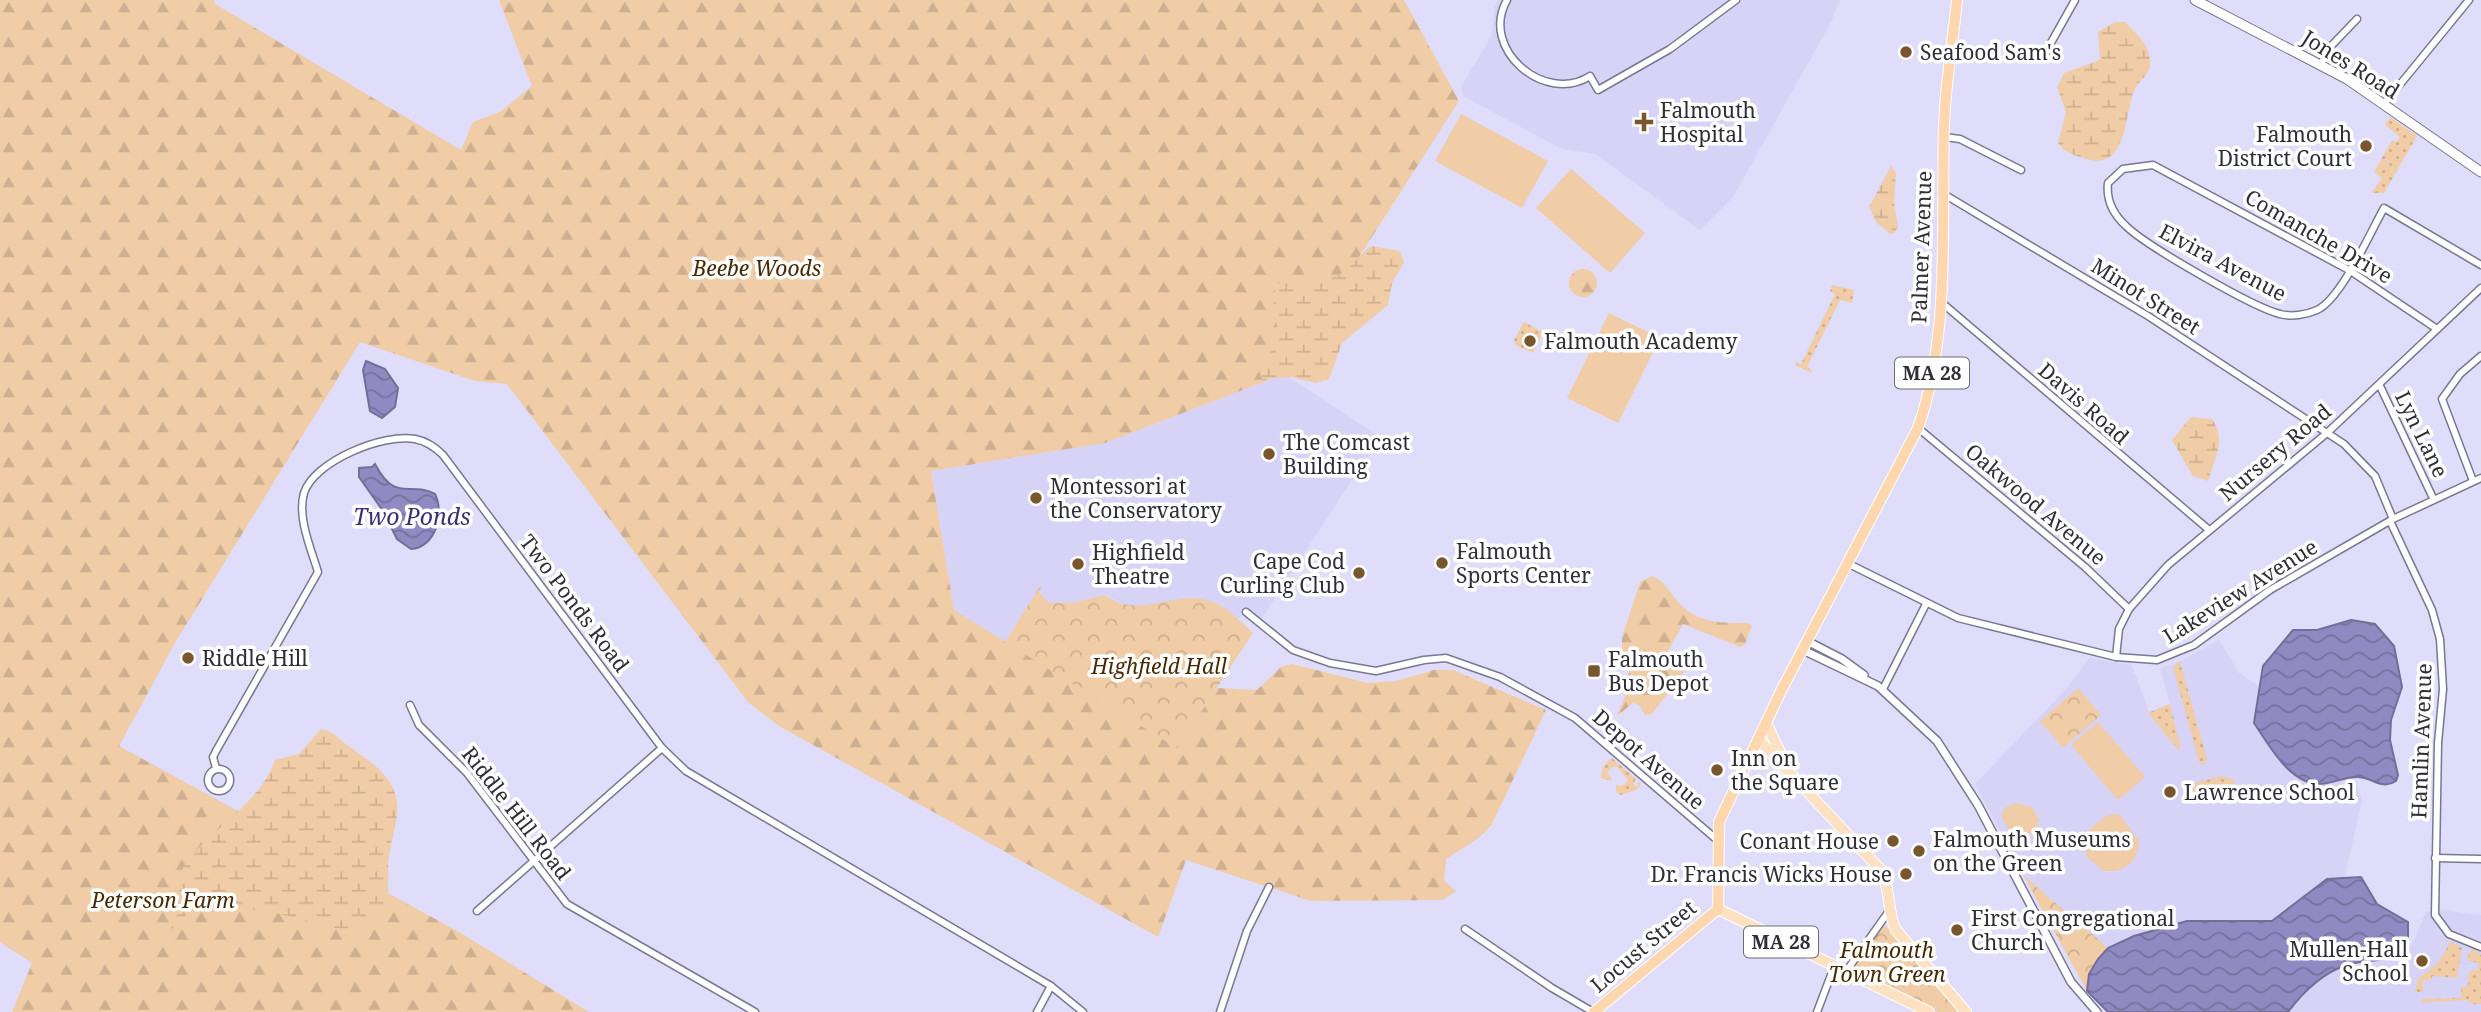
<svg xmlns="http://www.w3.org/2000/svg" width="2481" height="1012" viewBox="0 0 2481 1012" font-family="'Noto Serif',serif">
<style>
.built{fill:#d6d3f7}
.grass{fill:url(#grass-dots)}
.forest{fill:url(#forest-firs)}
.wetland{fill:url(#wetland-marsh)}
.park{fill:url(#park-crowns)}
.pitch{fill:#f0cca7}
.water{fill:url(#water-waves);stroke:#736e99;stroke-width:2}
.lines{fill:none;stroke-linecap:round;stroke-linejoin:round}
.minor-casing{stroke:#797791;stroke-width:9}
.tertiary-casing{stroke:#797791;stroke-width:10}
.secondary-casing{stroke:#797791;stroke-width:11}
.primary-casing{stroke:#fff;stroke-width:12}
.trunk-casing{stroke:#fff;stroke-width:12}
.minor{stroke:#fff;stroke-width:6}
.tertiary{stroke:#fff;stroke-width:7}
.secondary{stroke:#fff;stroke-width:9}
.primary{stroke:#fee1c2;stroke-width:10}
.trunk{stroke:#fed7ae;stroke-width:10}
.poi-dot{fill:#79562e;stroke:#fff;stroke-width:2.5}
.labels{text-anchor:middle;dominant-baseline:central;stroke-width:7;stroke-linejoin:round;paint-order:stroke}
.shield{fill:#fff;stroke:#6d6d74;stroke-width:2}
.shield-label{font-size:19px;font-weight:bold;fill:#2f2e39}
.poi-label{font-size:21px;fill:#2f2e39;stroke:#fff;text-anchor:start}
.street-label{font-size:21px;fill:#2f2e39;stroke:#fff}
.park-label{font-size:21px;font-style:italic;fill:#472901;stroke:#fff}
.water-label{font-size:23px;font-style:italic;fill:#3c2f73;stroke:#fff}
</style>
<defs>
<pattern id="grass-dots" width="8" height="8" patternUnits="userSpaceOnUse" patternTransform="scale(1.75)"><rect width="8" height="8" fill="#f0cca7"/><path d="M2 2h.1M6 6h.1" fill="none" stroke="#ceb090" stroke-width="1.8" stroke-linecap="round"/></pattern>
<pattern id="forest-firs" width="22" height="20" patternUnits="userSpaceOnUse" patternTransform="scale(1.75)"><rect width="22" height="20" fill="#f0cca7"/><path d="M5 1l3.5 6h-7zM16 11l3.5 6h-7z" fill="#ceb090"/></pattern>
<pattern id="wetland-marsh" width="20" height="14" patternUnits="userSpaceOnUse" patternTransform="scale(1.75)"><rect width="20" height="14" fill="#f0cca7"/><path d="M1 5h8M5 5V1M11 12h8M15 12V8" fill="none" stroke="#ceb090"/></pattern>
<pattern id="park-crowns" width="20" height="18" patternUnits="userSpaceOnUse" patternTransform="scale(1.75)"><rect width="20" height="18" fill="#f0cca7"/><path d="M2 6a3 3 0 1 1 6 0M12 15a3 3 0 1 1 6 0" fill="none" stroke="#ceb090"/></pattern>
<pattern id="water-waves" width="16" height="10" patternUnits="userSpaceOnUse" patternTransform="scale(1.75)"><rect width="16" height="10" fill="#908ac2"/><path d="M0 5q4-4 8 0t8 0" fill="none" stroke="#76719f"/></pattern>
</defs>
<rect width="100%" height="100%" fill="#dfddfa"/>
<!-- built -->
<g class="built">
<path d="M1498 0H1840L1830 24 1733 197 1700 230 1595 154 1562 149 1463 96 1461 87 1491 37 1495 6Z"/>
<path d="M1284 374 1380 437 1260 621 1248 609 1238 619 1220 605 1197 599 1140 607 1127 606 1105 595 1072 603H1049L1040 593V587L1005 642 954 610 931 471 1105 443Z"/>
<path d="M2219 640 2239 673 2260 687 2254 723 2290 770 2317 784 2355 776 2362 800 2345 877 2324 881 2272 921H2187L2151 930 2108 948 2023 875 1975 784 2067 688 2089 658 2132 665 2149 712 2170 704 2160 668 2181 661Z"/>
<path d="M2439 910 2481 915V1012H2288L2301 995 2334 970 2404 953 2413 943 2426 912Z"/>
</g>
<!-- grass -->
<g class="grass">
<path d="M2390 117 2417 136 2384 193H2371L2382 178 2374 172 2392 140 2396 142 2400 137 2385 125Z"/>
<path d="M1832 285 1854 290 1852 303 1840 300 1807 367 1812 370 1811 373 1795 365 1796 362 1801 364 1835 294 1830 291Z"/>
<path d="M1524 322 1543 332 1533 353 1516 345 1514 340Z"/>
<path d="M2180 661 2207 759 2204 765 2199 762 2173 667Z"/>
<path d="M2170 704 2180 745 2179 751 2148 713Z"/>
<path d="M1612 758 1636 779 1633 784 1637 787 1638 781 1641 784 1636 790 1621 795 1616 792V785L1622 786 1628 780 1617 767H1612L1607 773 1612 778 1611 781 1601 778 1603 766Z"/>
<path d="M2222 776 2233 779 2236 786 2234 792 2230 793 2227 789 2198 797 2196 803 2190 801 2187 794 2191 784Z"/>
<path d="M2451 941 2462 948 2457 978 2432 976V980H2423V992H2415L2418 979 2439 962Z"/>
<path d="M2474 949 2481 955V1004H2472L2466 1000 2422 1003V999L2461 998V987L2468 986V976L2471 970H2478V963L2467 960 2469 953Z"/>
</g>
<!-- forest -->
<g class="forest">
<path d="M0 0H214L215 4 461 150 473 122 500 112 532 86 499 0H1404L1459 101 1284 374 1105 443 931 471 954 610 1177 748 1217 688 1257 690 1281 667 1292 664 1368 683 1396 681 1434 670H1453L1546 710 1492 824 1480 837 1446 859 1444 881 1456 891 1443 900 1311 901 1186 860 1158 937 779 726 748 702 507 384 475 381 360 342 175 643 119 746 459 932 589 1012H12L32 963 0 942Z"/>
<circle cx="1583" cy="283" r="14"/>
<path d="M1652 576C1666 582 1670 593 1679 603 1698 624 1722 623 1748 623L1752 626 1745 644 1740 647 1683 624 1661 664 1678 670 1689 657 1690 664 1652 714 1645 715 1639 705 1633 703 1617 716 1626 694 1629 671 1622 659V638L1640 582Z"/>
</g>
<!-- wetland -->
<g class="wetland">
<path d="M2115 22H2125C2139 37 2151 44 2150 67 2147 77 2139 80 2135 89 2124 111 2129 172 2086 159 2074 155 2065 153 2058 143L2066 112 2057 87 2064 73 2100 60 2098 32Z"/>
<path d="M1891 166 1896 173 1894 202 1898 226 1895 233 1890 234 1876 222 1869 207Z"/>
<path d="M1372 246 1400 251 1404 262 1392 283 1388 305 1342 343 1329 379 1316 383 1291 377 1262 379 1259 371C1269 354 1285 334 1273 315L1275 285C1292 276 1315 284 1334 277 1351 271 1357 255 1372 246Z"/>
<path d="M2191 417 2212 419C2227 440 2214 460 2208 481L2193 476 2172 440Z"/>
<path d="M321 729C333 730 337 738 347 745 368 760 394 775 397 803 399 817 392 837 390 850 383 884 401 907 356 926 336 934 308 921 289 916 260 909 216 903 188 910L173 942 142 951C148 947 156 945 161 940 192 912 170 883 187 861 215 826 259 804 275 760L299 754Z"/>
</g>
<!-- park -->
<g class="park">
<path d="M1041 585 1040 593 1049 603H1072L1105 595C1139 621 1174 589 1210 601 1227 606 1241 622 1253 633L1177 748 1005 642Z"/>
<path d="M2078 688 2101 715 2063 748 2040 721Z"/>
<path d="M2023 875 2108 948 2089 974 2087 991Z"/>
<path d="M1886 926 1954 1004 1957 1012H1938L1855 972 1854 968 1882 927Z"/>
</g>
<!-- pitch -->
<g class="pitch">
<path d="M1461 114 1548 161 1522 208 1435 161Z"/>
<path d="M1571 169 1645 233 1610 273 1536 208Z"/>
<path d="M1609 313 1660 338 1618 423 1567 398Z"/>
<path d="M2098 722 2145 777 2118 800 2071 745Z"/>
<path d="M2016 803 2032 807 2039 820 2036 830 2018 839 2013 838 2001 815 2006 807Z"/>
<path d="M2119 814 2139 841C2138 862 2124 873 2103 871L2086 856 2089 830 2107 815Z"/>
</g>
<!-- water -->
<g class="water">
<path d="M366 361 385 369 398 388 395 407 382 418 370 411 363 370Z"/>
<path d="M375 464C396 504 409 480 435 494 445 514 435 548 411 549L397 539 383 511 359 477V468L372 467Z"/>
<path d="M2351 620 2375 624 2394 646 2402 687 2391 720 2390 740 2398 775 2396 781C2381 791 2372 776 2356 777 2344 777 2332 784 2319 784 2289 783 2269 745 2254 723L2263 666 2293 630H2317Z"/>
<path d="M2361 877 2377 904 2408 922V948C2396 963 2364 959 2347 965 2322 973 2303 992 2288 1012H2108L2087 991 2089 974 2098 959 2108 948 2134 936 2187 921H2272L2327 879Z"/>
</g>
<g class="lines">
<!-- minor casing -->
<g class="minor-casing">
<g id="minor">
<path d="M1507 0C1479 49 1545 105 1590 76L1598 90 1670 49 1736 0"/>
<path d="M2043 57 2075 0"/>
<path d="M2321 64 2332 45 2357 19"/>
<path d="M2384 104 2469 0"/>
<path d="M1944 137 1960 139 2021 170"/>
<path d="M1942 193 2148 316 2344 444 2375 476 2393 519"/>
<path d="M1941 302 2208 529"/>
<path d="M2437 329 2349 270 2153 165 2123 169 2108 183C2106 200 2113 214 2126 226 2145 245 2254 308 2280 314 2291 317 2306 315 2317 310 2341 299 2370 233 2384 208L2481 265"/>
<path d="M2380 386 2433 498"/>
<path d="M1918 428 2085 567 2129 609"/>
<path d="M2473 481 2442 399 2460 374 2481 356"/>
<path d="M2390 521 2432 610 2440 639 2443 689 2438 743 2435 915 2449 934 2481 947"/>
<path d="M1849 564 1958 618 2116 657 2157 660 2194 645 2270 590 2393 519 2481 478"/>
<path d="M1246 612 1293 650 1330 663 1376 671 1424 660 1446 658 1500 677 1575 718 1716 839"/>
<path d="M2116 657 2119 629 2129 609 2168 565 2327 433 2481 288"/>
<path d="M1883 689 1926 604"/>
<path d="M410 705 419 725 467 773 567 904 755 1012"/>
<path d="M216 768 213 757 216 751 318 572C311 549 297 517 304 493 314 461 384 433 415 439 426 441 435 447 443 455L662 748 686 771 1051 986 1083 1012"/>
<circle cx="219" cy="780" r="11"/>
<path d="M2435 858 2481 859"/>
<path d="M477 911 662 748"/>
<path d="M1465 929 1552 988 1593 1012"/>
<path d="M1845 973 1889 911"/>
<path d="M1037 1012 1051 986"/>
<path d="M1220 1012 1247 931 1269 887"/>
<path d="M1817 1012 1834 967"/>
</g>
</g>
<!-- tertiary casing -->
<g class="tertiary-casing">
<g id="tertiary">
<path d="M1807 641 1842 659 1864 675"/>
<path d="M1803 650 1878 686 1937 741 1978 805 2071 982 2097 1012"/>
</g>
</g>
<!-- secondary casing -->
<g class="secondary-casing">
<path id="secondary" d="M2195 0 2347 79 2481 172"/>
</g>
<!-- primary casing -->
<g class="primary-casing">
<g id="primary">
<path d="M1766 722 1782 757"/>
<path d="M1758 739 1879 868C1892 888 1886 910 1896 930L1966 1012"/>
<path d="M1718 909 1929 1012"/>
</g>
</g>
<!-- trunk casing -->
<g class="trunk-casing">
<path id="trunk" d="M1594 1012 1718 909 1719 822 1781 691 1918 428C1951 333 1941 225 1944 127 1945 84 1953 42 1957 0"/>
</g>
<!-- minor -->
<use href="#minor" class="minor"/>
<!-- tertiary -->
<use href="#tertiary" class="tertiary"/>
<!-- secondary -->
<use href="#secondary" class="secondary"/>
<!-- primary -->
<use href="#primary" class="primary"/>
<!-- trunk -->
<use href="#trunk" class="trunk"/>
</g>
<!-- markers -->
<g class="poi-dot">
<circle cx="1906" cy="52" r="7"/>
<path d="M1640.5 111.5h7v7h7v7h-7v7h-7v-7h-7v-7h7z"/>
<circle cx="2366" cy="146" r="7"/>
<circle cx="1530" cy="341" r="7"/>
<circle cx="1269" cy="454" r="7"/>
<circle cx="1036" cy="498" r="7"/>
<circle cx="1442" cy="563" r="7"/>
<circle cx="1078" cy="564" r="7"/>
<circle cx="1359" cy="573" r="7"/>
<circle cx="188" cy="658" r="7"/>
<rect x="1587" y="664" width="14" height="14" rx="3.5"/>
<circle cx="1717" cy="770" r="7"/>
<circle cx="2170" cy="792" r="7"/>
<circle cx="1893" cy="841" r="7"/>
<circle cx="1919" cy="851" r="7"/>
<circle cx="1906" cy="874" r="7"/>
<circle cx="1957" cy="930" r="7"/>
<circle cx="2422" cy="961" r="7"/>
</g>
<g class="labels">
<!-- shield labels -->
<g class="shield">
<rect x="1895" y="357.5" width="74" height="31" rx="5"/>
<rect x="1744" y="926.5" width="74" height="31" rx="5"/>
</g>
<g class="shield-label">
<text x="1932" y="373">MA 28</text>
<text x="1781" y="942">MA 28</text>
</g>
<!-- poi labels -->
<g class="poi-label">
<text x="1920" y="52">Seafood Sam's</text>
<text x="1660" y="110">Falmouth<tspan x="1660" dy="24">Hospital</tspan></text>
<text x="2352" y="134" text-anchor="end">Falmouth<tspan x="2352" dy="24">District Court</tspan></text>
<text x="1544" y="341">Falmouth Academy</text>
<text x="1283" y="442">The Comcast<tspan x="1283" dy="24">Building</tspan></text>
<text x="1050" y="486">Montessori at<tspan x="1050" dy="24">the Conservatory</tspan></text>
<text x="1456" y="551">Falmouth<tspan x="1456" dy="24">Sports Center</tspan></text>
<text x="1092" y="552">Highfield<tspan x="1092" dy="24">Theatre</tspan></text>
<text x="1345" y="561" text-anchor="end">Cape Cod<tspan x="1345" dy="24">Curling Club</tspan></text>
<text x="202" y="658">Riddle Hill</text>
<text x="1608" y="659">Falmouth<tspan x="1608" dy="24">Bus Depot</tspan></text>
<text x="1731" y="758">Inn on<tspan x="1731" dy="24">the Square</tspan></text>
<text x="2184" y="792">Lawrence School</text>
<text x="1933" y="839">Falmouth Museums<tspan x="1933" dy="24">on the Green</tspan></text>
<text x="1879" y="841" text-anchor="end">Conant House</text>
<text x="1892" y="874" text-anchor="end">Dr. Francis Wicks House</text>
<text x="1971" y="918">First Congregational<tspan x="1971" dy="24">Church</tspan></text>
<text x="2408" y="949" text-anchor="end">Mullen-Hall<tspan x="2408" dy="24">School</tspan></text>
</g>
<!-- street labels -->
<g class="street-label">
<text transform="translate(2351 64) rotate(32)">Jones Road</text>
<text transform="translate(2319 236) rotate(30)">Comanche Drive</text>
<text transform="translate(1921 247) rotate(-88)">Palmer Avenue</text>
<text transform="translate(2223 262) rotate(28)">Elvira Avenue</text>
<text transform="translate(2146 296) rotate(32)">Minot Street</text>
<text transform="translate(2084 403) rotate(41)">Davis Road</text>
<text transform="translate(2422 434) rotate(64)">Lyn Lane</text>
<text transform="translate(2275 452) rotate(-40)">Nursery Road</text>
<text transform="translate(2036 504) rotate(40)">Oakwood Avenue</text>
<text transform="translate(2240 591) rotate(-32)">Lakeview Avenue</text>
<text transform="translate(575 603) rotate(53)">Two Ponds Road</text>
<text transform="translate(2421 741) rotate(-88)">Hamlin Avenue</text>
<text transform="translate(1649 759) rotate(41)">Depot Avenue</text>
<text transform="translate(517 813) rotate(52)">Riddle Hill Road</text>
<text transform="translate(1643 946) rotate(-40)">Locust Street</text>
</g>
<!-- park labels -->
<g class="park-label">
<text x="757" y="268">Beebe Woods</text>
<text x="1159" y="666">Highfield Hall</text>
<text x="163" y="900">Peterson Farm</text>
<text x="1887" y="950">Falmouth<tspan x="1887" dy="24">Town Green</tspan></text>
</g>
<!-- water labels -->
<g class="water-label">
<text x="412" y="516">Two Ponds</text>
</g>
</g>
</svg>
